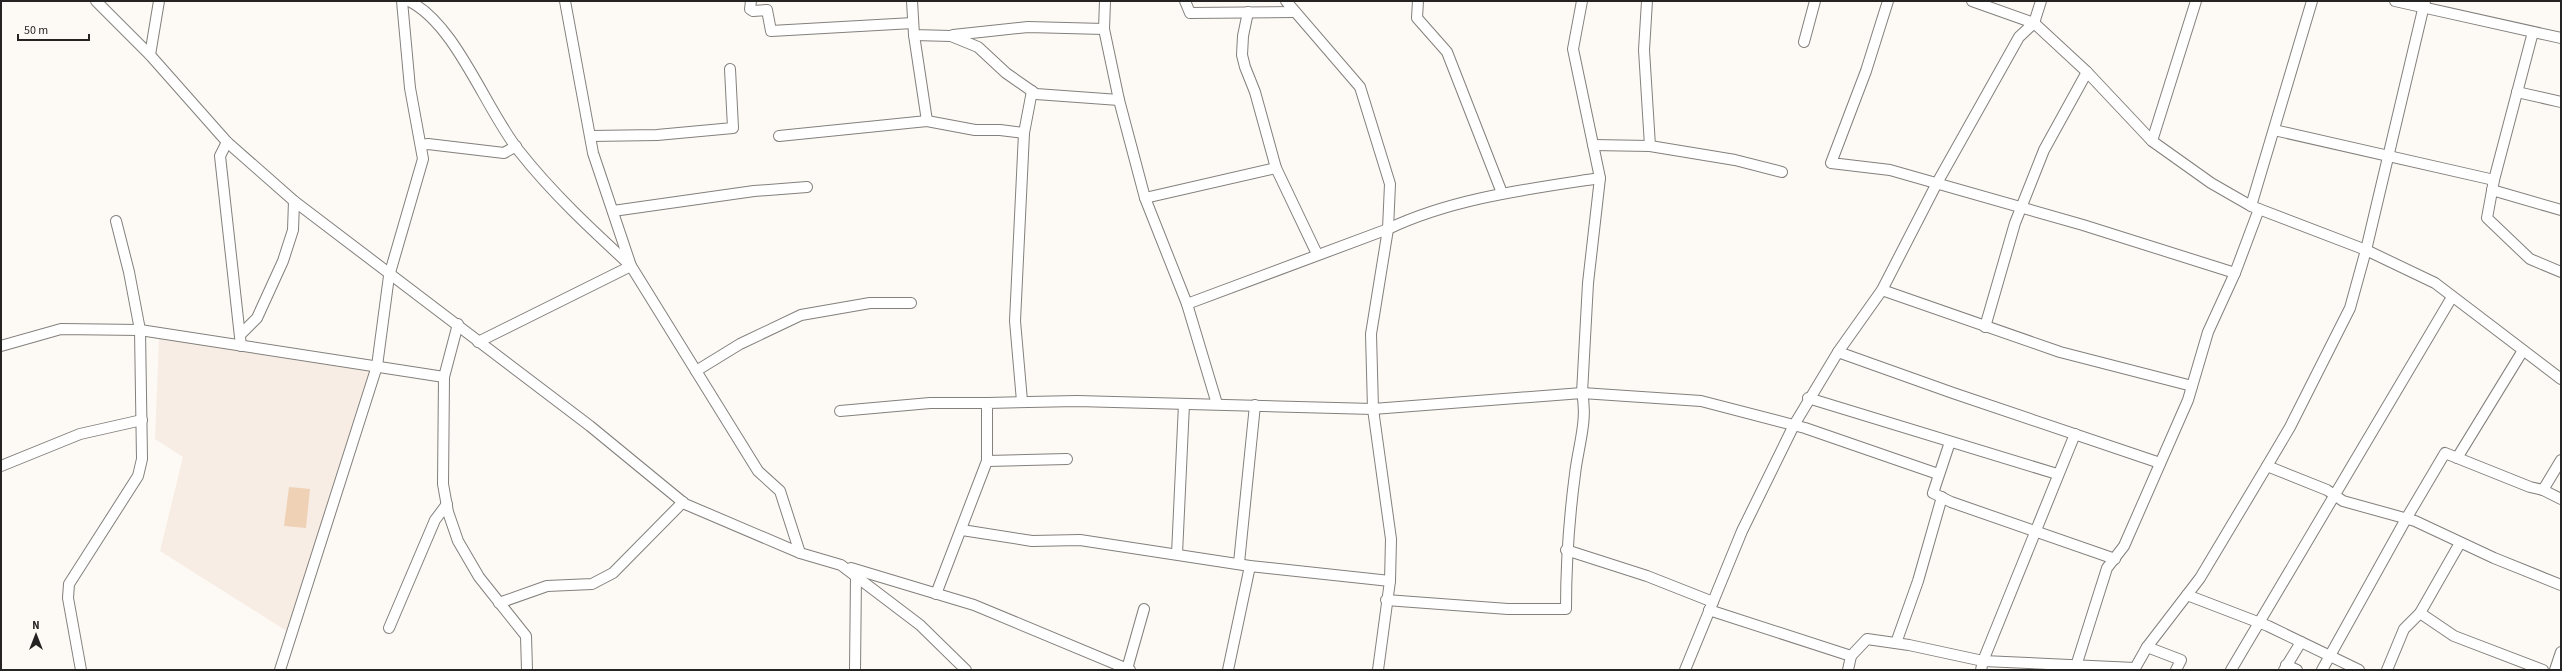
<svg xmlns="http://www.w3.org/2000/svg" width="2562" height="671" viewBox="0 0 2562 671" font-family="'Source Sans 3',sans-serif">
<style>
.built{fill:#f7ede4}
.green{fill:#efd1b5}
.lines{fill:none;stroke-linecap:round;stroke-linejoin:round}
.minor-casing{stroke:#83807d;stroke-width:12}
.minor{stroke:#fff;stroke-width:10}
</style>
<rect width="100%" height="100%" fill="#fdf9f5"/>
<!-- built -->
<path class="built" d="M159 338 376 367 293 635 160 551 183 457 155 439Z"/>
<!-- green -->
<path class="green" d="M289 487 310 489 306 528 284 526Z"/>
<g class="lines">
<!-- minor casing -->
<g class="minor-casing">
<g id="minor">
<path d="M96 1 150 55 227 142 294 201 590 426 685 504 800 553 841 565 920 625 966 670"/>
<path d="M409 1C456 24 486 110 519 151 552 193 592 230 631 266L478 342"/>
<path d="M565 1 593 153 631 266 758 471 780 491 800 553"/>
<path d="M751 1 750 9 753 11 767 10 771 31 913 23"/>
<path d="M912 1 914 35 951 36 978 47 1006 73 1036 94 1119 100 1145 198 1187 304 1217 404"/>
<path d="M1105 1 1104 29 1119 100"/>
<path d="M1185 1 1190 13 1295 12"/>
<path d="M1286 1 1360 87 1390 184 1388 229 1371 334 1373 409 1391 539 1390 581 1378 670"/>
<path d="M1418 1 1417 18 1447 52 1502 193"/>
<path d="M1647 1 1644 50 1650 146"/>
<path d="M1888 1 1866 71 1831 163 1890 170 2083 225 2235 273"/>
<path d="M1972 1 2034 23 2087 72 2152 141 2211 183 2251 206 2366 250 2435 283 2561 379"/>
<path d="M2395 1 2561 38"/>
<path d="M1248 12 1243 36 1242 55 1245 67 1255 92 1276 168 1317 254"/>
<path d="M2533 32 2494 180 2487 218 2530 259 2561 272"/>
<path d="M914 35 927 121"/>
<path d="M953 35 1028 27 1104 29"/>
<path d="M1804 42 1815 1"/>
<path d="M150 55 159 1"/>
<path d="M2517 92 2561 102"/>
<path d="M2274 130 2494 180"/>
<path d="M591 136 657 135 733 128 730 69"/>
<path d="M779 136 927 121 975 130H1000L1024 133"/>
<path d="M2152 141 2196 1"/>
<path d="M227 142 220 156 241 346"/>
<path d="M421 145 428 144 504 153 516 146"/>
<path d="M1593 145 1650 146 1735 160 1782 172"/>
<path d="M2492 190 2561 210"/>
<path d="M1145 198 1276 168"/>
<path d="M2251 206 2312 1"/>
<path d="M613 211 754 191 807 187"/>
<path d="M1882 290 2060 352 2192 386"/>
<path d="M1187 304 1388 229C1453 198 1529 189 1600 178"/>
<path d="M1985 327 2015 223 2044 150 2087 72"/>
<path d="M240 335 257 318 283 261 293 230 294 201"/>
<path d="M1 346 61 329 140 330 444 377 443 484 448 512 458 541 479 577 526 636 527 670"/>
<path d="M1838 352 1953 393 2160 463"/>
<path d="M696 371 740 344 801 315 870 303H911"/>
<path d="M444 377 458 324"/>
<path d="M1808 398 2057 474"/>
<path d="M1022 401 1015 321 1024 133 1032 91"/>
<path d="M840 411 930 403H987"/>
<path d="M1950 442 1933 493 1951 502 2115 559"/>
<path d="M2457 458 2522 352"/>
<path d="M987 461 1067 459"/>
<path d="M1 466 80 434 142 420"/>
<path d="M2267 466 2327 490 2343 501 2415 521 2494 558 2561 585"/>
<path d="M2543 490 2561 460"/>
<path d="M962 530 1032 541 1080 540 1250 566 1390 581"/>
<path d="M1566 550 1647 576 1713 602"/>
<path d="M1177 554 1184 404"/>
<path d="M1239 563 1255 405"/>
<path d="M851 568 974 605 1130 670"/>
<path d="M936 594 987 461V403L1077 401 1373 409 1582 393 1701 401 1805 428 1938 474"/>
<path d="M2187 595 2268 626 2359 670"/>
<path d="M1386 600 1508 609H1566C1566 564 1569 519 1575 474 1578 447 1588 420 1582 393L1588 283 1600 178 1573 49 1582 1"/>
<path d="M499 603 547 586 592 584 613 573 683 502"/>
<path d="M1709 610 1851 656 1867 639 1909 645 1983 661 2135 668"/>
<path d="M2420 613 2454 636 2543 670"/>
<path d="M389 628 435 520 447 504"/>
<path d="M1896 643 1918 581 1942 497"/>
<path d="M2147 647 2181 660 2176 670"/>
<path d="M2286 665 2297 670"/>
<path d="M2076 666 2107 568 2124 546 2188 400 2208 332 2235 273 2259 209"/>
<path d="M1127 669 1144 609"/>
<path d="M81 670 68 598 69 584 138 476 142 459 140 330 129 272 116 221"/>
<path d="M280 670 377 366 389 276 423 159 410 88 402 1"/>
<path d="M855 670 856 575"/>
<path d="M1228 670 1250 566"/>
<path d="M1685 670 1742 531 1794 425 1838 352 1882 290 1937 183 2019 37 2034 23 2041 1"/>
<path d="M1848 670 1851 656"/>
<path d="M1981 670 1983 661 2075 434"/>
<path d="M2134 670 2147 647 2200 578 2267 466 2290 427 2350 308 2366 250 2425 1"/>
<path d="M2231 670 2452 297"/>
<path d="M2284 670 2301 642"/>
<path d="M2322 670 2406 519 2445 453 2530 487 2543 490 2561 499"/>
<path d="M2387 670 2404 629 2420 613 2460 543"/>
<path d="M2555 670 2561 652"/>
</g>
</g>
<!-- minor -->
<use href="#minor" class="minor"/>
</g>
<!-- border -->
<rect width="2562" height="671" fill="none" stroke="#252423" stroke-width="4"/>
<!-- north arrow -->
<g transform="translate(36 635)" stroke="#fdf9f5" stroke-width="3" paint-order="stroke">
<path d="M0-3L7 15L0 10L-7 15Z" fill="#252423"/>
<text y="-6" font-size="11" font-weight="bold" text-anchor="middle" fill="#252423">N</text>
</g>
<!-- scale -->
<path d="M18 34v6h71v-6" fill="none" stroke="#252423" stroke-width="2"/>
<text x="24" y="34" font-size="12" fill="#252423" stroke="#fdf9f5" stroke-width="3" paint-order="stroke">50 m</text>
</svg>
